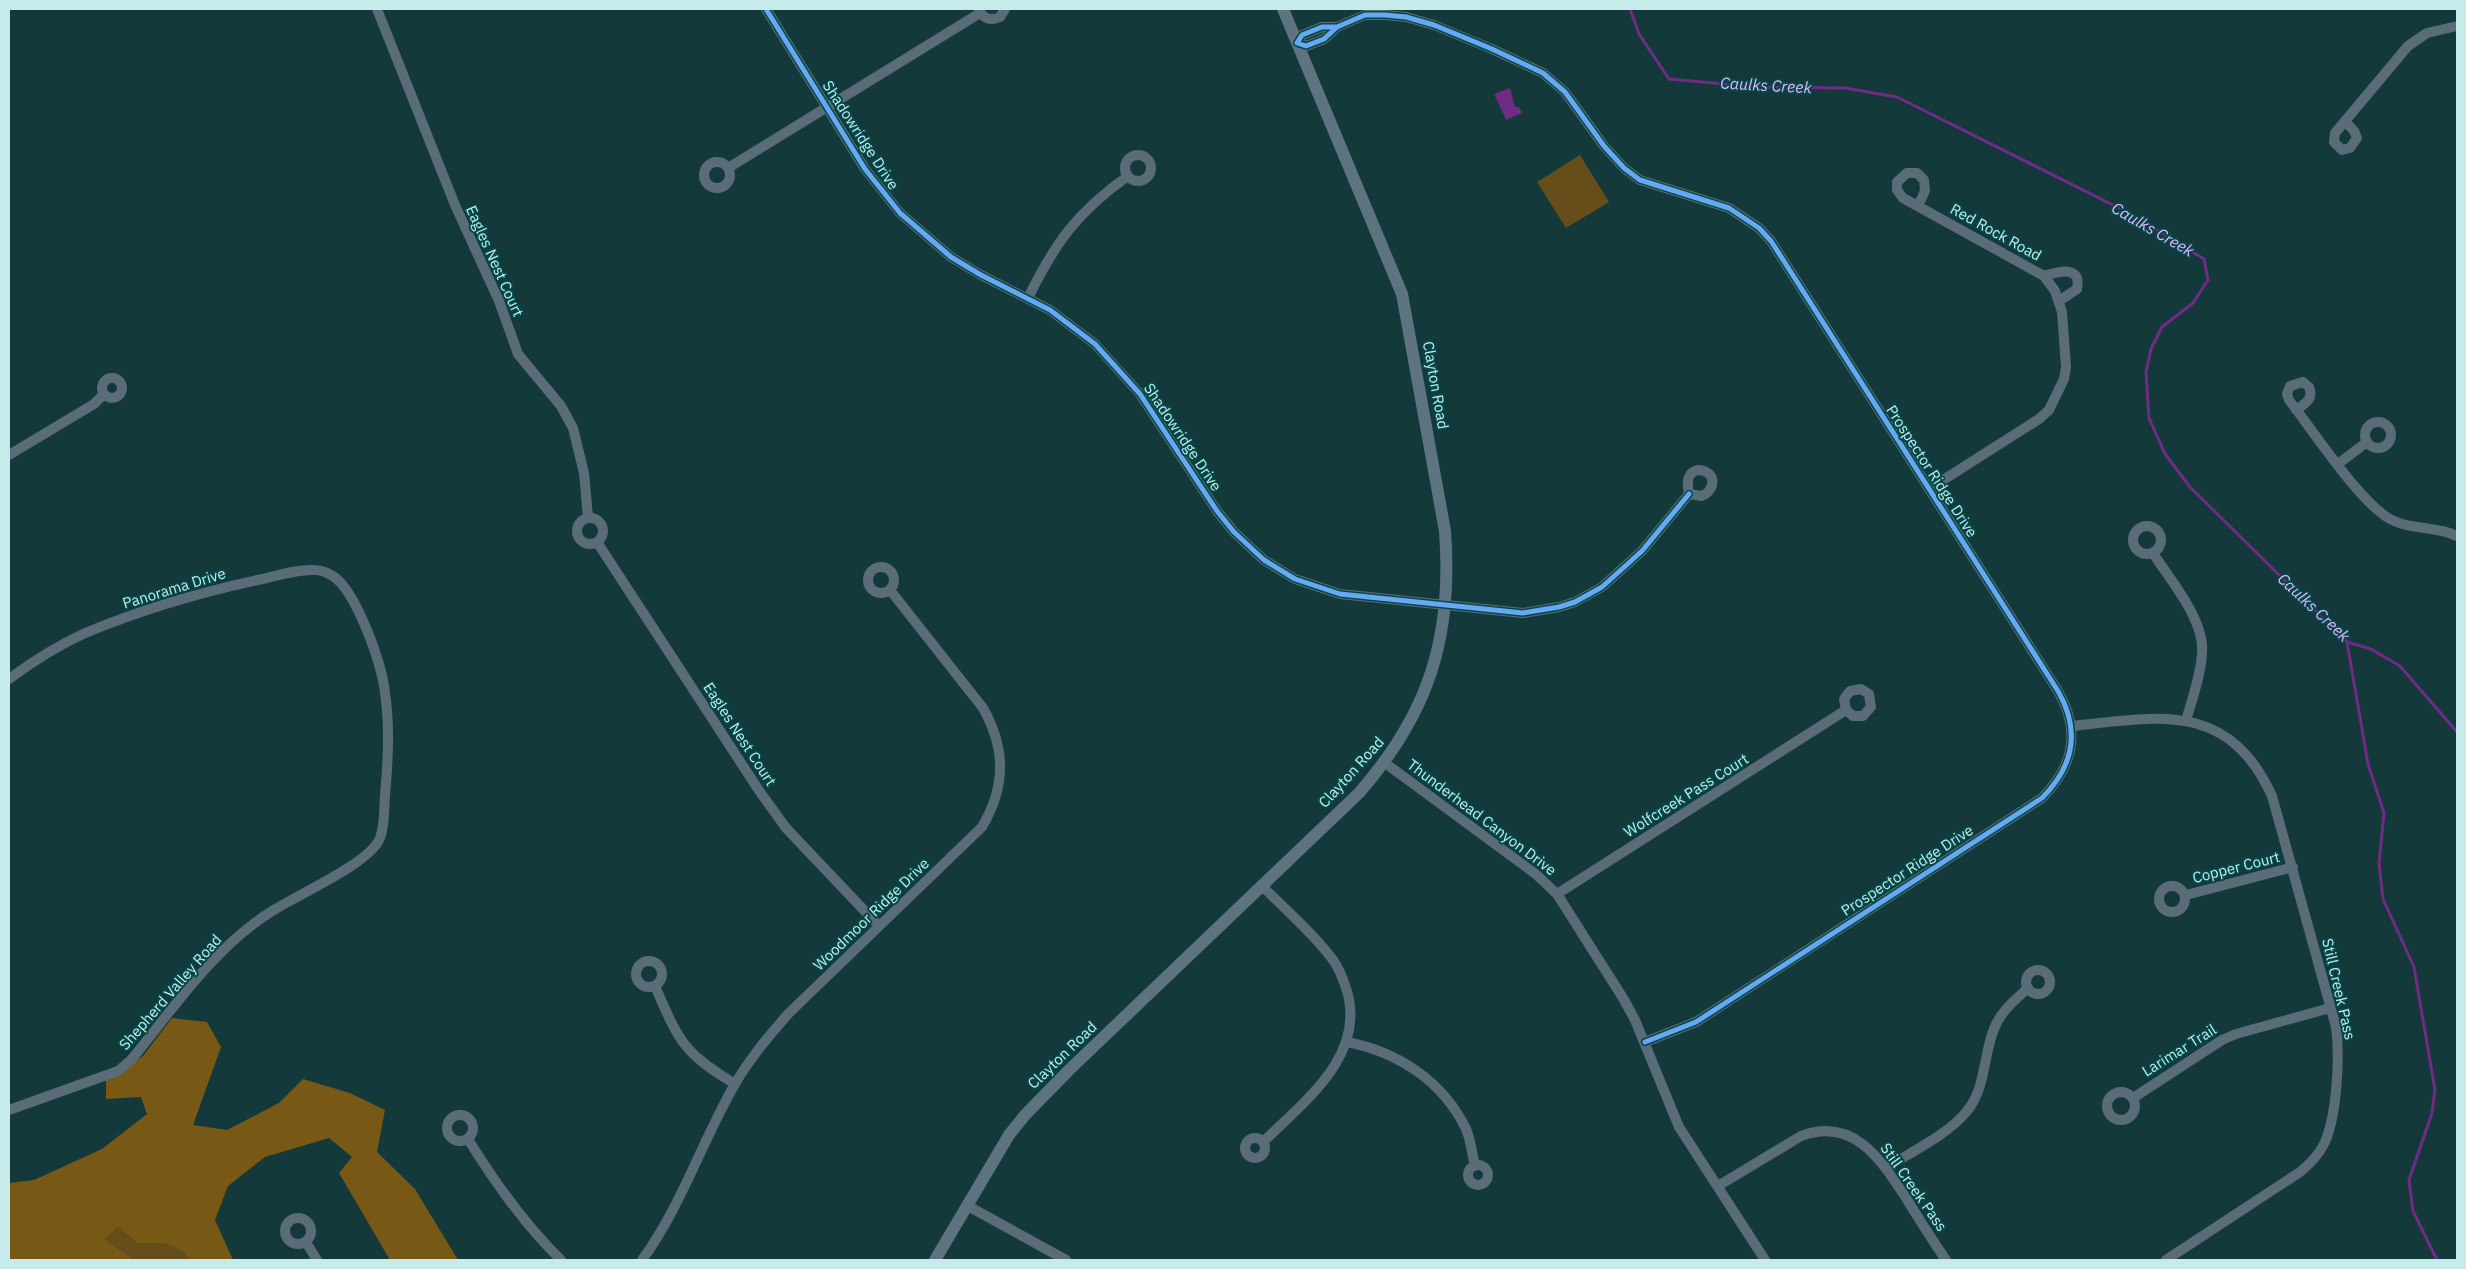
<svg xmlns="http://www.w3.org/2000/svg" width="2466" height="1269" viewBox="0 0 2466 1269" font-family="'IBM Plex Sans',sans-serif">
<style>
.green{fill:#664e1b}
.forest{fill:#775915}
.water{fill:#702b87}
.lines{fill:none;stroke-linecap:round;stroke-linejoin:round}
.stream{stroke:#702b87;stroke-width:3}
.minor{stroke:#5a6c77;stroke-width:10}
.major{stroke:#5d7480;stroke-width:12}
.cycleway-casing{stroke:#044849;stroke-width:8}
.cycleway{stroke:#66a8f1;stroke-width:5}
.labels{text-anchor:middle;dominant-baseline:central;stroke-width:4;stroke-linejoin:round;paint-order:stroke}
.street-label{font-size:15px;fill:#c7ebeb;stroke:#044849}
.water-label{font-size:16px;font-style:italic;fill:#ebb2fe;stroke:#044849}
</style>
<rect width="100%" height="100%" fill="#13393a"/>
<!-- green -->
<g class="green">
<path d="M1580 155 1609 202 1566 228 1537 182Z"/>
<path d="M118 1227 137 1243C157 1243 177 1241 190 1260H134L105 1239Z"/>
</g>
<!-- forest -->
<path class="forest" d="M172 1018 207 1022 221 1047 193 1125 227 1130 279 1103 303 1079 350 1093 385 1110 377 1152 415 1189 458 1260H390L339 1173 352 1157 329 1138 265 1157 228 1186 215 1220 233 1260H190C177 1241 157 1243 137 1243L118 1227 105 1239 134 1260H9V1183L34 1180 102 1149 147 1114 141 1097 106 1099V1080L143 1056Z"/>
<!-- water -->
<path class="water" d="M1510 88 1515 107H1519L1522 113 1506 120 1494 94Z"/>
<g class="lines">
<!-- stream -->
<g class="stream">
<path d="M1630 9 1639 34 1669 79 1758 87 1845 88 1897 97 2129 213 2204 259 2208 280 2193 303 2162 327 2151 349 2146 372 2149 418 2165 454 2190 487 2347 642 2371 649 2400 666 2457 732"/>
<path d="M2347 642 2368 764 2384 813 2379 863 2383 899 2414 967 2435 1090 2432 1113 2409 1180 2413 1211 2437 1260"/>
</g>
<!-- minor -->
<g class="minor">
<path d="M377 9 455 205 499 301 518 354 561 406 573 428 584 473 588 517"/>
<path d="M766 9 865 169 900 213 951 257 981 275 1050 310 1095 344 1140 394 1217 511 1234 532 1264 560 1295 579 1340 594 1523 613 1559 607 1575 602 1602 587 1642 551 1689 494"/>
<path d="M979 9C982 19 991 21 1000 17L1005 9"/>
<path d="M1337 27H1322L1302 35 1297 43 1306 46 1324 39 1337 27 1365 15H1385L1406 17 1434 25 1492 49 1543 73 1565 92 1604 146 1624 168 1640 180 1729 208 1759 228 1771 241 2058 691C2081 731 2074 766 2042 798L1696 1022 1645 1042"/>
<path d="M2345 121 2354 131 2357 138 2350 148 2342 150 2334 142 2335 133 2408 46 2427 33 2457 26"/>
<circle cx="1138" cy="168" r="13"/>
<circle cx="717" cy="175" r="13"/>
<path d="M728 168 980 13"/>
<path d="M1918 206 1925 191 1924 180 1917 173H1907L1897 182V190L1903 198 2044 276 2055 291 2062 312 2066 367 2064 379 2049 410 2039 419 1929 489"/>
<path d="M2044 276C2057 272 2082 264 2077 289L2059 301"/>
<path d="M1028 298C1055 243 1077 212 1128 176"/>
<circle cx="112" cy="388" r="10"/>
<path d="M2296 410C2306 403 2314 399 2309 387L2303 382 2290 386 2287 394 2289 400C2312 429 2363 508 2394 521 2414 530 2437 526 2457 536"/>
<circle cx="2378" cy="435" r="13"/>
<path d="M9 455 94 404 104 394"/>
<path d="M2338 464 2367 442"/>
<path d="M1698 470C1717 471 1716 490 1702 496L1689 494C1687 483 1686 473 1698 470Z"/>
<circle cx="590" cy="531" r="13"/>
<circle cx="2147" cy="540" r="14"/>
<path d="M597 542 760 792 786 828 879 926"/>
<path d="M2153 553C2170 580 2205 620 2202 653 2201 675 2192 699 2186 721"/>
<circle cx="881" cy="580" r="13"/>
<path d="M9 679C32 662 57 646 83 634 140 610 198 593 258 580 276 576 297 569 315 570 321 570 328 573 333 576 357 592 382 665 385 693 390 727 388 761 385 795 384 809 385 825 380 838 370 864 294 896 269 913 213 949 173 1009 131 1060L118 1071 9 1110"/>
<path d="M2071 726C2158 717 2228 700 2272 796L2336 1027C2340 1057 2337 1114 2325 1142 2319 1155 2310 1164 2300 1172L2166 1260"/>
<path d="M1385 763 1537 875 1557 894 1623 998 1635 1020 1679 1127 1765 1260"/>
<circle cx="2172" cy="899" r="13"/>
<path d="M1262 886C1286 910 1313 933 1333 960 1339 968 1343 979 1346 988 1368 1054 1305 1101 1263 1142"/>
<path d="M1557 894 1846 710 1853 716H1863L1871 707 1869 694 1861 689 1850 691 1844 699 1846 710"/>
<path d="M2186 895 2293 867"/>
<circle cx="649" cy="974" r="13"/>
<circle cx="2038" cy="982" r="12"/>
<path d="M655 986C679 1041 682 1052 735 1084"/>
<path d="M1347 1042C1398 1052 1443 1081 1466 1129 1471 1140 1472 1155 1475 1166"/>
<circle cx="2121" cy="1106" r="14"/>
<path d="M2133 1098 2222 1040 2236 1034 2330 1008"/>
<circle cx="460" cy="1128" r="13"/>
<circle cx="1255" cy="1148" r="10"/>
<path d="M468 1139C495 1183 524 1224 561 1260"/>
<circle cx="1478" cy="1175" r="10"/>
<path d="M1886 1168C1911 1152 1949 1134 1967 1111 1986 1088 1983 1056 1994 1029 2000 1012 2015 1000 2028 988"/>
<path d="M1718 1186 1801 1136C1854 1116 1881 1160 1906 1198 1919 1219 1932 1240 1946 1260"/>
<path d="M968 1206 1066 1260"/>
<circle cx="298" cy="1231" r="13"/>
<path d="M306 1242 317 1260"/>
<path d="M642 1260C681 1207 702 1141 735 1084 750 1058 769 1036 788 1014L982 827C1006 786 1006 749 983 708L890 590"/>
</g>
<!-- major -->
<path class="major" d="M935 1260 1009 1135 1025 1115 1069 1070 1359 793C1429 713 1453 637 1445 531L1402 294 1283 9"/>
<!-- cycleway casing -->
<g class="cycleway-casing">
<g id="cycleway">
<path d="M766 9 865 169 900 213 951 257 981 275 1050 310 1095 344 1140 394 1217 511 1234 532 1264 560 1295 579 1340 594 1523 613 1559 607 1575 602 1602 587 1642 551 1689 494"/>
<path d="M1337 27H1322L1302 35 1297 43 1306 46 1324 39 1337 27 1365 15H1385L1406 17 1434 25 1492 49 1543 73 1565 92 1604 146 1624 168 1640 180 1729 208 1759 228 1771 241 2058 691C2081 731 2074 766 2042 798L1696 1022 1645 1042"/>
</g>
</g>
<!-- cycleway -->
<use href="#cycleway" class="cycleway"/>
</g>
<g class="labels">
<!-- street labels -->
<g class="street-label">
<text transform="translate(861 135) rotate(57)">Shadowridge Drive</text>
<text transform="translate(1996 232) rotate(29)">Red Rock Road</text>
<text transform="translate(495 261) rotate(66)">Eagles Nest Court</text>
<text transform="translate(1436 385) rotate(80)">Clayton Road</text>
<text transform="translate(1183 437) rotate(56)">Shadowridge Drive</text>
<text transform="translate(1932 471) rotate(57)">Prospector Ridge Drive</text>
<text transform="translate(174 588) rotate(-17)">Panorama Drive</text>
<text transform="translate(740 734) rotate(57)">Eagles Nest Court</text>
<text transform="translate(1351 772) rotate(-48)">Clayton Road</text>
<text transform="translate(1686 795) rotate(-32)">Wolfcreek Pass Court</text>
<text transform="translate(1482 817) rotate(37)">Thunderhead Canyon Drive</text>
<text transform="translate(2236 867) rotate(-14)">Copper Court</text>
<text transform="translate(1907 870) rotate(-33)">Prospector Ridge Drive</text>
<text transform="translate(871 914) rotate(-44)">Woodmoor Ridge Drive</text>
<text transform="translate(2339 989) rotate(77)">Still Creek Pass</text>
<text transform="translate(170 992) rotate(-49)">Shepherd Valley Road</text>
<text transform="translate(2179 1050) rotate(-32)">Larimar Trail</text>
<text transform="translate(1062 1055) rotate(-44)">Clayton Road</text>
<text transform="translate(1914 1187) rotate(55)">Still Creek Pass</text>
</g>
<!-- water labels -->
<g class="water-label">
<text transform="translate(1766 85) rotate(3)">Caulks Creek</text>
<text transform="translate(2153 229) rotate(30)">Caulks Creek</text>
<text transform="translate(2314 607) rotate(43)">Caulks Creek</text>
</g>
</g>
<!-- border -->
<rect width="2466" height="1269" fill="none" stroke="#c7ebeb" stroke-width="20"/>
</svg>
